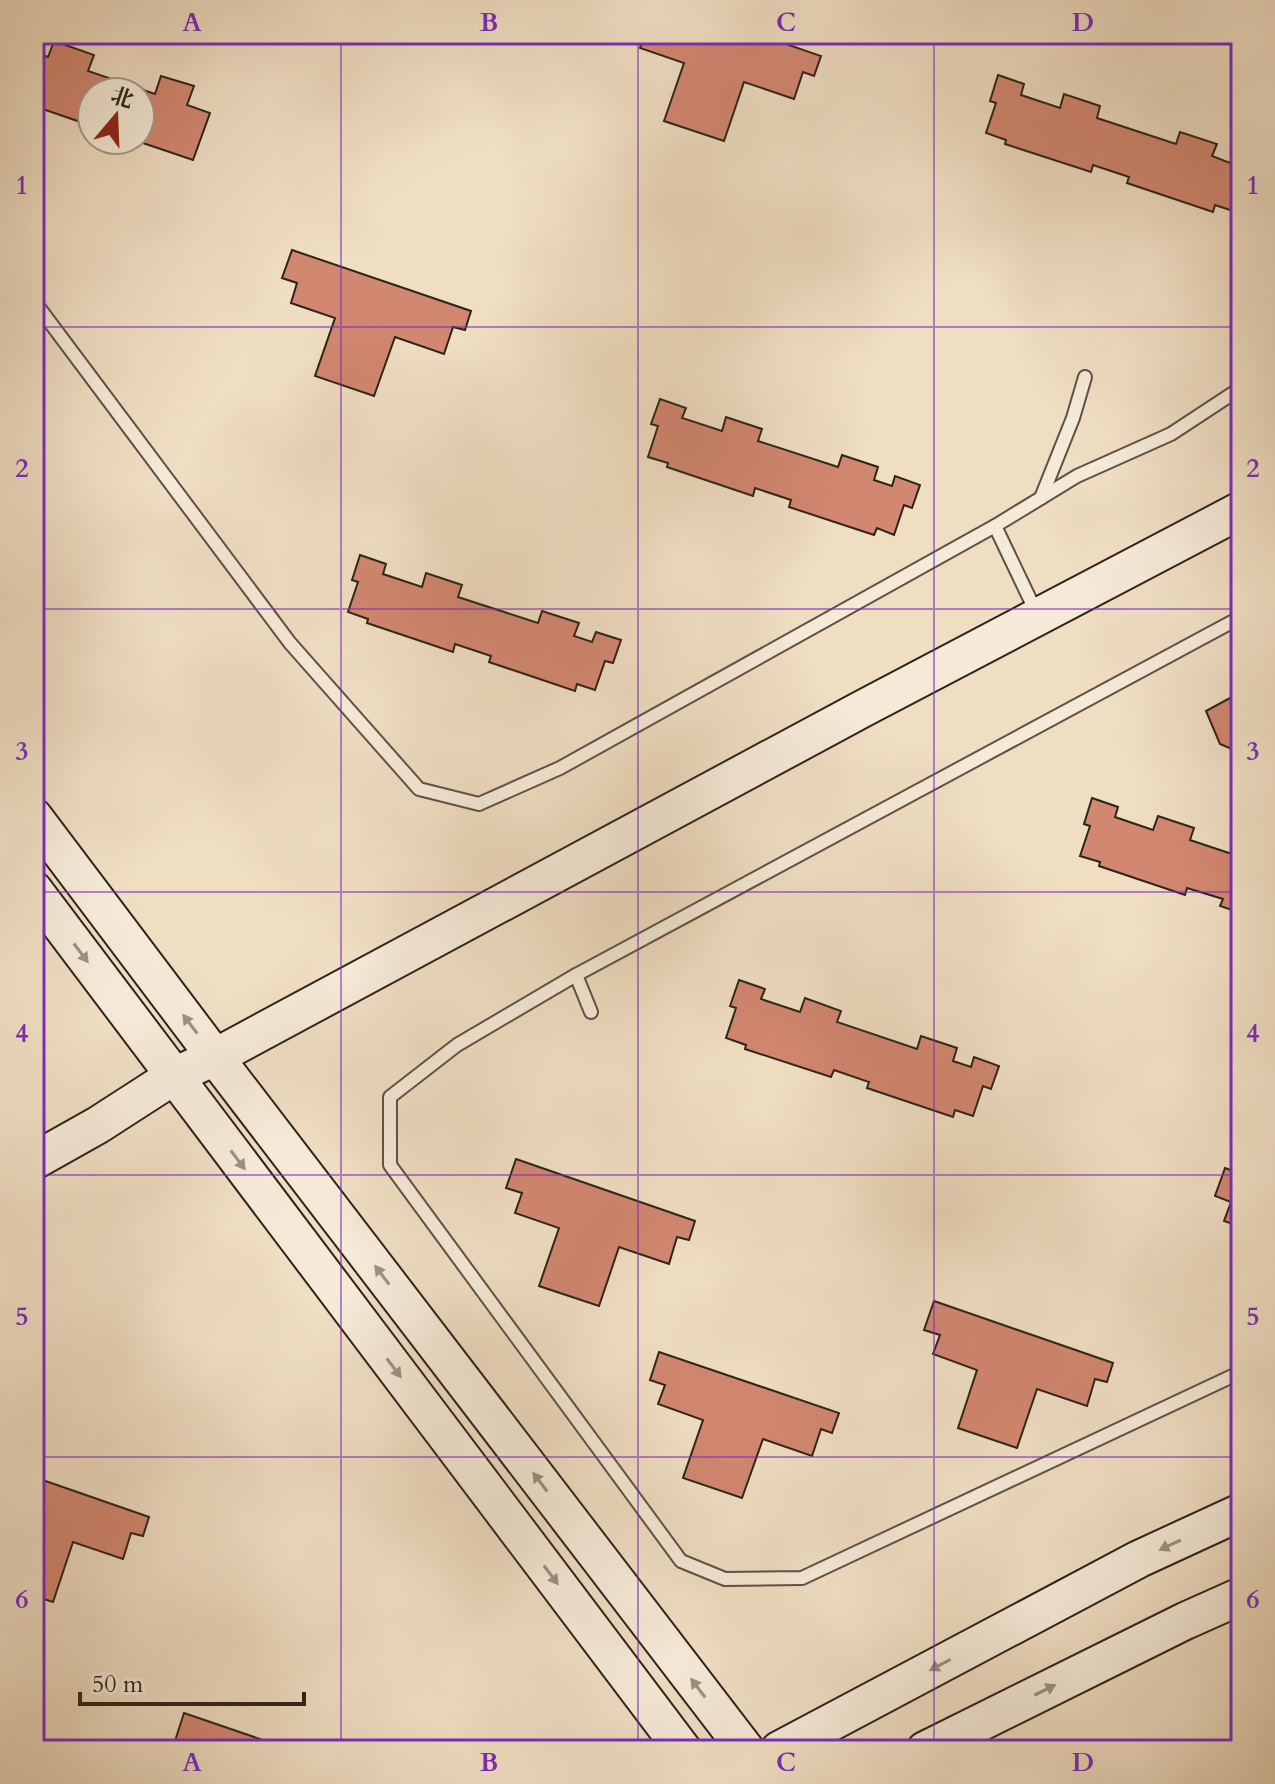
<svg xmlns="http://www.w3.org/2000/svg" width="1275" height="1784" viewBox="0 0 1275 1784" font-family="Cardo,'Noto Serif SC',serif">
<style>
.building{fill:#d28770;stroke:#2d241a;stroke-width:2}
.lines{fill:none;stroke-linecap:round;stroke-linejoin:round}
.lane-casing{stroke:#5e5244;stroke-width:16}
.secondary-casing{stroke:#2d241a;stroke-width:40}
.lane{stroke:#f5ead8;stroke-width:12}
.secondary{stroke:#f5ead8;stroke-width:36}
.oneway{fill:#9b9182}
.grid{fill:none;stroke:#7b2cbf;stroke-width:2;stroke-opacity:0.55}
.neatline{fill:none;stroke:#7b2cbf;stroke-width:3}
.grid-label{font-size:26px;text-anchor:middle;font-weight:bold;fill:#7b2cbf}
</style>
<rect width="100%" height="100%" fill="#f0dec3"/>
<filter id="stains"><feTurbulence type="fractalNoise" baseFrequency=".0025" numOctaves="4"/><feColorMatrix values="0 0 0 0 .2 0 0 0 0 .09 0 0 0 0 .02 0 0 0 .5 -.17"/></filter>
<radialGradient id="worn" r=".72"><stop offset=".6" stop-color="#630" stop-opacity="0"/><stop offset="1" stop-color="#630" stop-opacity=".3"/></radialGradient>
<!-- building -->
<g class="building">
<path d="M645 34H757L821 56 814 76 803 72 794 99 744 82 724 141 664 121 684 63 640 48Z"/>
<path d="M54 41 94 55 88 71 155 94 161 76 194 86 187 105 210 113 193 160 134 140H140V92H92V126L34 106V52L48 57Z"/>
<path d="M998 75 1024 84 1021 95 1060 108 1064 94 1100 106 1097 118 1176 144 1180 132 1217 144 1212 156 1230 163 1234 153 1241 155V186L1233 211 1215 205 1213 212 1127 183 1129 177 1093 165 1091 172 1005 144 1006 140 986 133 996 103 990 101Z"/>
<path d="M292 250 471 311 465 330 453 327 444 354 395 337 374 396 315 376 335 318 291 303 297 283 282 278Z"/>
<path d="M660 399 686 408 682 418 722 431 726 417 762 429 758 441 838 467 842 455 878 467 874 480 892 486 895 476 920 485 912 508 904 505 894 535 877 528 874 535 789 507 791 500 755 488 753 496 667 467 668 463 648 457 658 426 651 424Z"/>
<path d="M360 555 386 564 383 574 422 587 426 573 462 585 458 597 538 623 542 611 579 623 574 636 592 642 596 632 621 640 613 663 605 661 595 690 577 684 575 691 489 662 491 656 455 644 453 652 367 623 368 619 348 612 358 582 352 580Z"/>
<path d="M1241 692V753L1220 744 1206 711Z"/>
<path d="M1092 798 1118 807 1115 817 1153 830 1158 816 1194 828 1190 840 1241 857V913L1220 906 1223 899 1187 888 1185 895 1099 866 1100 862 1080 856 1090 826 1084 824Z"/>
<path d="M739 980 765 989 761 999 800 1012 805 998 841 1011 837 1022 917 1049 921 1036 957 1048 953 1061 971 1067 974 1057 999 1066 991 1089 983 1086 973 1116 955 1110 953 1117 867 1088 869 1082 834 1070 831 1077 745 1049 746 1045 726 1038 736 1008 730 1006Z"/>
<path d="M516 1159 695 1221 689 1240 677 1237 669 1264 619 1247 599 1306 539 1286 559 1228 515 1213 522 1193 506 1188Z"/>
<path d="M1225 1168 1241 1174V1227L1224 1221 1231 1202 1215 1196Z"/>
<path d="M934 1301 1113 1363 1107 1382 1095 1379 1087 1406 1037 1389 1017 1448 958 1428 977 1370 933 1354 940 1335 924 1330Z"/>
<path d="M659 1352 839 1413 832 1433 821 1429 812 1456 763 1439 742 1498 683 1478 703 1420 658 1404 665 1385 650 1380Z"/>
<path d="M34 1477 149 1517 143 1536 131 1533 123 1559 73 1542 53 1602 34 1596Z"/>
<path d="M184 1713 292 1750H189L190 1747 175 1741Z"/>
</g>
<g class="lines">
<!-- lane casing -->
<g class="lane-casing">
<g id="lane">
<path d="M34 301 290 643 419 789 479 804 560 768 995 526"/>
<path d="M1041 498 1073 418 1085 377"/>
<path d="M1037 614 995 526 1077 476 1171 434 1241 388"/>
<path d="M576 975 457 1045 390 1097V1165L681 1561 725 1579 802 1578 1241 1372"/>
<path d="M591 1012 576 975 1241 617"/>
</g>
</g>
<!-- secondary casing -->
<g class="secondary-casing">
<g id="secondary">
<path d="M34 817 215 1057 746 1750"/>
<path d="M34 890 683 1750"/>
<path d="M34 1161 98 1125 174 1076 215 1057 864 708 1241 510"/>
<path d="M779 1750 1139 1559 1241 1512"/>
<path d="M925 1750 1185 1621 1241 1596"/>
</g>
</g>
<!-- lane -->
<use href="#lane" class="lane"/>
<!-- secondary -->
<use href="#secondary" class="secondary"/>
</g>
<!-- one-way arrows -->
<defs><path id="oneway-solid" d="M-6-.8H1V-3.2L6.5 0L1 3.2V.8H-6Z" transform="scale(2)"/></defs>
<g class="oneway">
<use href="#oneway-solid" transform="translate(81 953) rotate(53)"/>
<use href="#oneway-solid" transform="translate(190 1024) rotate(-127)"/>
<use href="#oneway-solid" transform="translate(238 1160) rotate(53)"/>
<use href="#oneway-solid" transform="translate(382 1275) rotate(-127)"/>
<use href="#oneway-solid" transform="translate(394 1368) rotate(53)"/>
<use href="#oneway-solid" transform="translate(540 1482) rotate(-127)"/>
<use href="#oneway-solid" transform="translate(1170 1545) rotate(155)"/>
<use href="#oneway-solid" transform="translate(551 1575) rotate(53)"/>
<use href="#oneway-solid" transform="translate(940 1665) rotate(152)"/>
<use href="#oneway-solid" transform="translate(698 1688) rotate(-127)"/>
<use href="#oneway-solid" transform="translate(1045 1690) rotate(-26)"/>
</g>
<!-- grid -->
<path class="grid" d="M341 34V1750M638 34V1750M934 34V1750M34 327H1241M34 609H1241M34 892H1241M34 1175H1241M34 1457H1241"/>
<!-- margin -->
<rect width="1275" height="1784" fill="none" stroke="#f0dec3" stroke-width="88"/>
<!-- north arrow -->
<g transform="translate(116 116) rotate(19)"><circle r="38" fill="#f5ead8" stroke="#a59b8c" stroke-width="2"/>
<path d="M0-6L14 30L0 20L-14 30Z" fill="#8f2418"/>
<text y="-12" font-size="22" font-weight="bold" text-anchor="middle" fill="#2d241a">北</text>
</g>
<!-- scale -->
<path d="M80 1692v12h224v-12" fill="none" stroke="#2d241a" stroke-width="4"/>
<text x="92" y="1692" font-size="24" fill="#2d241a" stroke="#f5ead8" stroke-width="6" paint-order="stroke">50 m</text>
<rect x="44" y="44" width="1187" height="1696" class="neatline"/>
<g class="grid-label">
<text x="192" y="31">A</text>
<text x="489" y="31">B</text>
<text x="786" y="31">C</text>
<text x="1083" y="31">D</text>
<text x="22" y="194">1</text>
<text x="1253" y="194">1</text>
<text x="22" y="477">2</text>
<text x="1253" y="477">2</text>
<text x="22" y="760">3</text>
<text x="1253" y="760">3</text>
<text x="22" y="1042">4</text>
<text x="1253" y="1042">4</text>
<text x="22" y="1325">5</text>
<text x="1253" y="1325">5</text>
<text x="22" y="1608">6</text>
<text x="1253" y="1608">6</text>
<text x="192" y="1771">A</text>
<text x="489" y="1771">B</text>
<text x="786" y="1771">C</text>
<text x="1083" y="1771">D</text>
</g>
<rect width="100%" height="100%" filter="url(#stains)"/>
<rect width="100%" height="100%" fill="url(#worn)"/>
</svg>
